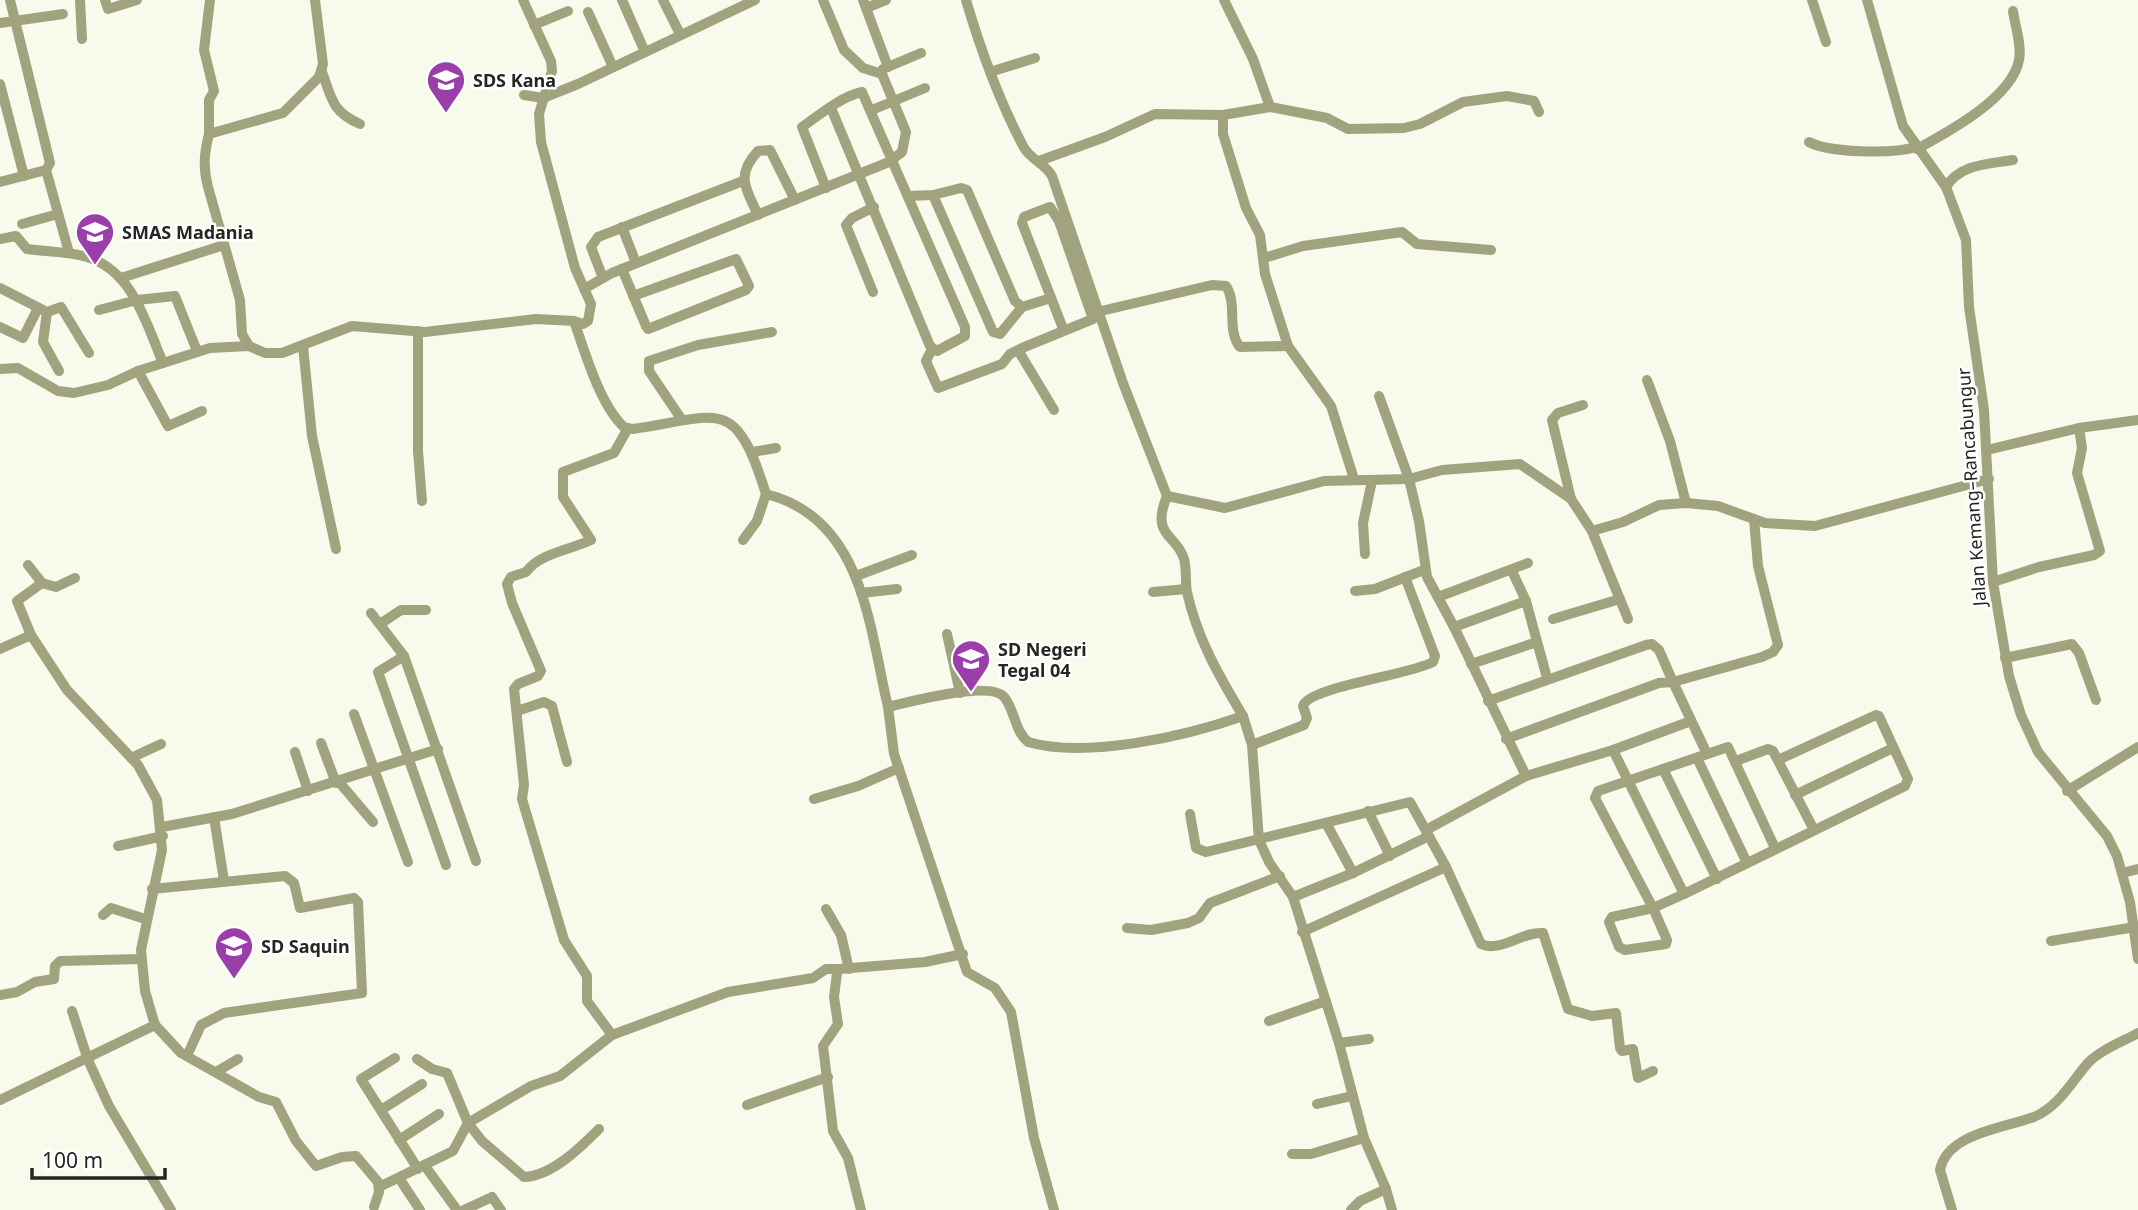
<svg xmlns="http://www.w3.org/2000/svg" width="2138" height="1210" viewBox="0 0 2138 1210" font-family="'Noto Sans',sans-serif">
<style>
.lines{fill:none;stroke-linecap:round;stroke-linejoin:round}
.minor{stroke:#a0a37e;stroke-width:10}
.labels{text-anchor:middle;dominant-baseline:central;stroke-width:5;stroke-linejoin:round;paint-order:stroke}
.poi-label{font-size:18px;font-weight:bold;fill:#252621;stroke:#fff;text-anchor:start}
.street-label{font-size:18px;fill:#252621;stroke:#fff}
</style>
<rect width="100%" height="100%" fill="#f8faec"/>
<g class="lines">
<!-- minor -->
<g class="minor">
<path d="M80 0 82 39"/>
<path d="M105 0 108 9 137 0"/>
<path d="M523 0 551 61 552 71 539 114 541 142 575 268 591 304 588 321 583 324 574 321"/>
<path d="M622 0 645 52"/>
<path d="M663 0 680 34"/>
<path d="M863 0 888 67"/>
<path d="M966 0C981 51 999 100 1023 146 1029 159 1045 163 1052 176L1123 383 1167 496"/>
<path d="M1224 0 1253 59 1270 107"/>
<path d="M1812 0 1826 42"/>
<path d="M1867 0 1903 126 1946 187 1966 240 1969 307 1984 410 1993 582 2009 676 2021 715 2038 752 2107 836 2117 856 2130 902 2138 959"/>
<path d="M866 8 886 0"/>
<path d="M588 12 613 67"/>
<path d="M0 23 63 14"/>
<path d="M534 25 568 11"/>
<path d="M883 69 921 53"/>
<path d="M322 72C332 99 332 112 360 124"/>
<path d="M990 72 1035 58"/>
<path d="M0 84 24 176"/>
<path d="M524 95 543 98 578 84 755 0"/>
<path d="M872 110 925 88"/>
<path d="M209 134V100L214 91 204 50 210 0"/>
<path d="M1809 142C1829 153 1893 154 1916 147"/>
<path d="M1917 149C1948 132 2012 98 2019 60 2022 45 2015 26 2013 11"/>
<path d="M1039 161 1105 137 1155 114 1223 115"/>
<path d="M46 170 68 249"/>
<path d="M0 182 46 170 50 163 10 0"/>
<path d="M1946 187C1960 164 1988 164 2013 160"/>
<path d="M826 188 802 127C819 115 842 96 862 92L965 327V336L937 351 930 346 831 108"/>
<path d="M933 195 993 332 1000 334 1022 307"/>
<path d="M908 196 933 195 961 188 967 190 1015 301 1022 307 1051 298"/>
<path d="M758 215C746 188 735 176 758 151L770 150 795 200"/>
<path d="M22 224 58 214"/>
<path d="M622 227 636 263"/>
<path d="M0 239 16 236 27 249C47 252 67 251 87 257 133 271 146 323 163 363"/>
<path d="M1264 258 1303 246 1402 232 1417 244 1491 250"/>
<path d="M622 269 646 326 648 329 746 290 749 286 736 259 633 296"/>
<path d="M121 278 224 245"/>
<path d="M603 278 591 247 598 237 743 181"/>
<path d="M0 288 43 310"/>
<path d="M584 289 612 273 889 162 902 152 906 132 882 74 863 68 844 50 823 0"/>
<path d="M873 292 846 225 852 218 874 207"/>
<path d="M99 310 137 300 175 296 197 351"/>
<path d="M1101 311 1212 285 1226 286C1238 304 1226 330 1240 347L1288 346"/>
<path d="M0 327 23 338 38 308"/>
<path d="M418 331V451L422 501"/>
<path d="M249 346 242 334 240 300 208 187C203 168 204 154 209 134L283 113 319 77 323 64 315 0"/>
<path d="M303 346 312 436 336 549"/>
<path d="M932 349 926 361 938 388 1002 364 1010 354 1022 348 1093 319 1059 221 1050 207 1024 217 1022 223 1064 331"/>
<path d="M1018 350 1054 410"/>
<path d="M0 369 18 368 58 391 74 393 108 385 138 371 210 348 249 346 265 353H282L352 326 425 332 536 319 574 321C585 352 600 406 625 428L633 429C721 416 735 395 766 494 863 518 869 626 888 707 909 702 992 679 1005 698 1015 712 1015 731 1028 742 1086 759 1187 736 1243 716 1219 676 1197 638 1187 592 1185 581 1187 570 1184 559 1177 534 1150 537 1167 496L1225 508 1324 481 1409 479 1442 470 1520 464 1571 499 1592 531 1623 522 1659 505 1686 503 1718 506 1765 523 1815 526 1989 479"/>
<path d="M59 371 43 342 47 312 61 307 89 353"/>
<path d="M138 371 168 426 202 411"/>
<path d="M1647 380 1670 441 1686 503"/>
<path d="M1379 396 1409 479 1419 521 1427 577 1454 627 1526 776"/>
<path d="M682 420 649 371V361L698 345 772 332"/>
<path d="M1987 450 2079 428 2138 420"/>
<path d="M752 452 776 448"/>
<path d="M1354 479 1331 406 1288 346 1265 274 1260 235 1246 208 1223 134V115L1270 107 1327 118 1348 129 1404 128 1420 124 1463 102 1507 96 1534 101 1539 112"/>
<path d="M1571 499 1552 420 1558 413 1583 405"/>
<path d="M1592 531 1628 619"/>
<path d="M743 540 757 521 766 494"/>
<path d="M1365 554 1363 523 1372 481"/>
<path d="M28 565 42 583 17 601 31 635"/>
<path d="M1512 571 1526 601 1547 678"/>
<path d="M856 576 912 555"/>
<path d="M1993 582 2039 567 2094 555 2100 551 2077 473 2082 448 2079 428"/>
<path d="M42 583 56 587 75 578"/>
<path d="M1355 591 1375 589 1424 570"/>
<path d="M1153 592 1186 589"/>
<path d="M861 593 897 589"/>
<path d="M1438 597 1528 563"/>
<path d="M371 613 404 656 476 861"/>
<path d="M1553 619 1620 599"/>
<path d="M380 624 401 610H426"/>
<path d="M1454 627 1526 601"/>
<path d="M947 634 960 693"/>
<path d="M0 649 31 635 67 690 138 765 157 800 162 850 141 950 145 991 155 1025 181 1053 259 1097 276 1102 296 1141 316 1166 342 1157 356 1156 378 1182 379 1192 374 1207"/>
<path d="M404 656 378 672 446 865"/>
<path d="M2005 658 2072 644 2079 653 2096 700"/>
<path d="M1471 664 1537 642"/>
<path d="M1488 701 1646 645 1652 644 1659 650 1673 682 1659 683 1506 739"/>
<path d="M888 707 894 754 967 972 995 988 1011 1012 1034 1138 1054 1210"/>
<path d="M517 711 544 702 552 706 567 762"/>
<path d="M354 714 408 862"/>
<path d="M1243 716 1252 745 1259 840 1269 862 1293 897 1339 1043 1364 1138 1386 1189 1392 1210"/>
<path d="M321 743 336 783"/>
<path d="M1252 745 1304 725 1307 718 1303 706C1308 687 1410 675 1433 662L1435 656 1405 577"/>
<path d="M1613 750 1684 894"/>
<path d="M295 752 308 791"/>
<path d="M1707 754 1673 682 1762 657 1773 652 1778 645 1758 566 1754 519"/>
<path d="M131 758 161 744"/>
<path d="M1697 758 1747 863"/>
<path d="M1736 761 1768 749 1773 751 1813 828"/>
<path d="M1663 769 1717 879"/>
<path d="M339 782 373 822"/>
<path d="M2067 791 2138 747"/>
<path d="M1795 795 1893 748"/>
<path d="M814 799 858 786 899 768"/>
<path d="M1368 811 1390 856"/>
<path d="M1190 814 1196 848 1206 852 1410 802 1446 867 1481 944C1500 953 1523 931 1543 933L1568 1009 1592 1016 1616 1013 1620 1048 1622 1051 1633 1049 1638 1078 1653 1071"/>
<path d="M214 817 224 881"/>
<path d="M1326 823 1353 873"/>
<path d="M162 827 232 814 438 749"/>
<path d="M1426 830 1526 776 1613 750 1691 721"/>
<path d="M118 846 163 836"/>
<path d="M1775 848 1728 747 1598 791 1595 798 1653 908 1667 940 1666 944 1625 950 1619 947 1609 922 1612 917 1653 908 1684 894 1905 786 1908 779 1879 716 1876 715 1778 760"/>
<path d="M2122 873 2138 869"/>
<path d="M152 889 285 876 294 883 300 908 354 898 358 902 362 993 224 1013 201 1025 187 1056"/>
<path d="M1293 897 1353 873 1429 836"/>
<path d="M826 909 841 935 849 969"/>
<path d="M103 915 111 908 145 919"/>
<path d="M1127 928 1151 930 1188 923 1199 918 1210 903 1280 876"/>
<path d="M1302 932 1446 867"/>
<path d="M2051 941 2135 927"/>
<path d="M0 995 17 992 35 982 54 979 55 966 60 961 141 959"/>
<path d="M72 1011 88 1060 109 1106 171 1210"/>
<path d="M1269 1021 1326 1001"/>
<path d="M612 1035 587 1001V976L564 940 522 799 524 785 514 689 518 684 538 676 541 671 512 603 507 584 511 577 526 572C540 553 570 550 591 540L563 497V472L614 453 628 428"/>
<path d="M1339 1043 1369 1039"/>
<path d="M395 1058 361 1079 418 1169"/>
<path d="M417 1059 432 1069 447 1073 468 1123 482 1141 524 1177C552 1176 581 1147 599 1129"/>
<path d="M216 1072 238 1059"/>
<path d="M0 1100 155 1025"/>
<path d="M1317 1104 1352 1096"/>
<path d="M747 1105 828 1077"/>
<path d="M381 1110 422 1084"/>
<path d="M399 1140 439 1114"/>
<path d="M1292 1154H1311L1364 1138"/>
<path d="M425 1166 457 1210"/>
<path d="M399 1178 420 1210"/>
<path d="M379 1187 453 1151 468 1123 531 1086 560 1076 612 1035 728 992 813 978 826 969H839"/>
<path d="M464 1210 492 1197 501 1210"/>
<path d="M861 1210 848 1158 833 1131 824 1054 823 1046 838 1024 834 997 837 973 839 969 925 962 963 954"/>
<path d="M1351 1210 1360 1201 1386 1189"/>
<path d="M1952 1210 1940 1170C1947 1133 2005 1128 2034 1117 2058 1107 2071 1083 2087 1064 2100 1050 2122 1042 2138 1033"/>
</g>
</g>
<!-- icons -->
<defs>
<g id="school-pin" transform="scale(2.0125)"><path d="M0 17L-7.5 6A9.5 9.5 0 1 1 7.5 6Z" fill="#9a3faa" stroke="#fff"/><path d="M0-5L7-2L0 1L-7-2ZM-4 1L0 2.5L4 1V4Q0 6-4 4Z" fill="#fff"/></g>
</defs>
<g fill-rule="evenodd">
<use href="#school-pin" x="446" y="80"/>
<use href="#school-pin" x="95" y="232"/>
<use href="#school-pin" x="971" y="659"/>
<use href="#school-pin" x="234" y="946"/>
</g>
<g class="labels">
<!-- poi labels -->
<g class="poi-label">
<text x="473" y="80">SDS Kana</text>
<text x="122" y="232">SMAS Madania</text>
<text x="998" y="649">SD Negeri<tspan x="998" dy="21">Tegal 04</tspan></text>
<text x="261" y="946">SD Saquin</text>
</g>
<!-- street labels -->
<g class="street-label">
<text transform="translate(1971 487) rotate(-94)">Jalan Kemang–Rancabungur</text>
</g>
</g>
<!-- scale -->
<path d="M32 1168v10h133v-10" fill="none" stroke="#252621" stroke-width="3.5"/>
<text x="42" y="1168" font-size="21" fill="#252621" stroke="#ffffff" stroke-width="5" paint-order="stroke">100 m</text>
</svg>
